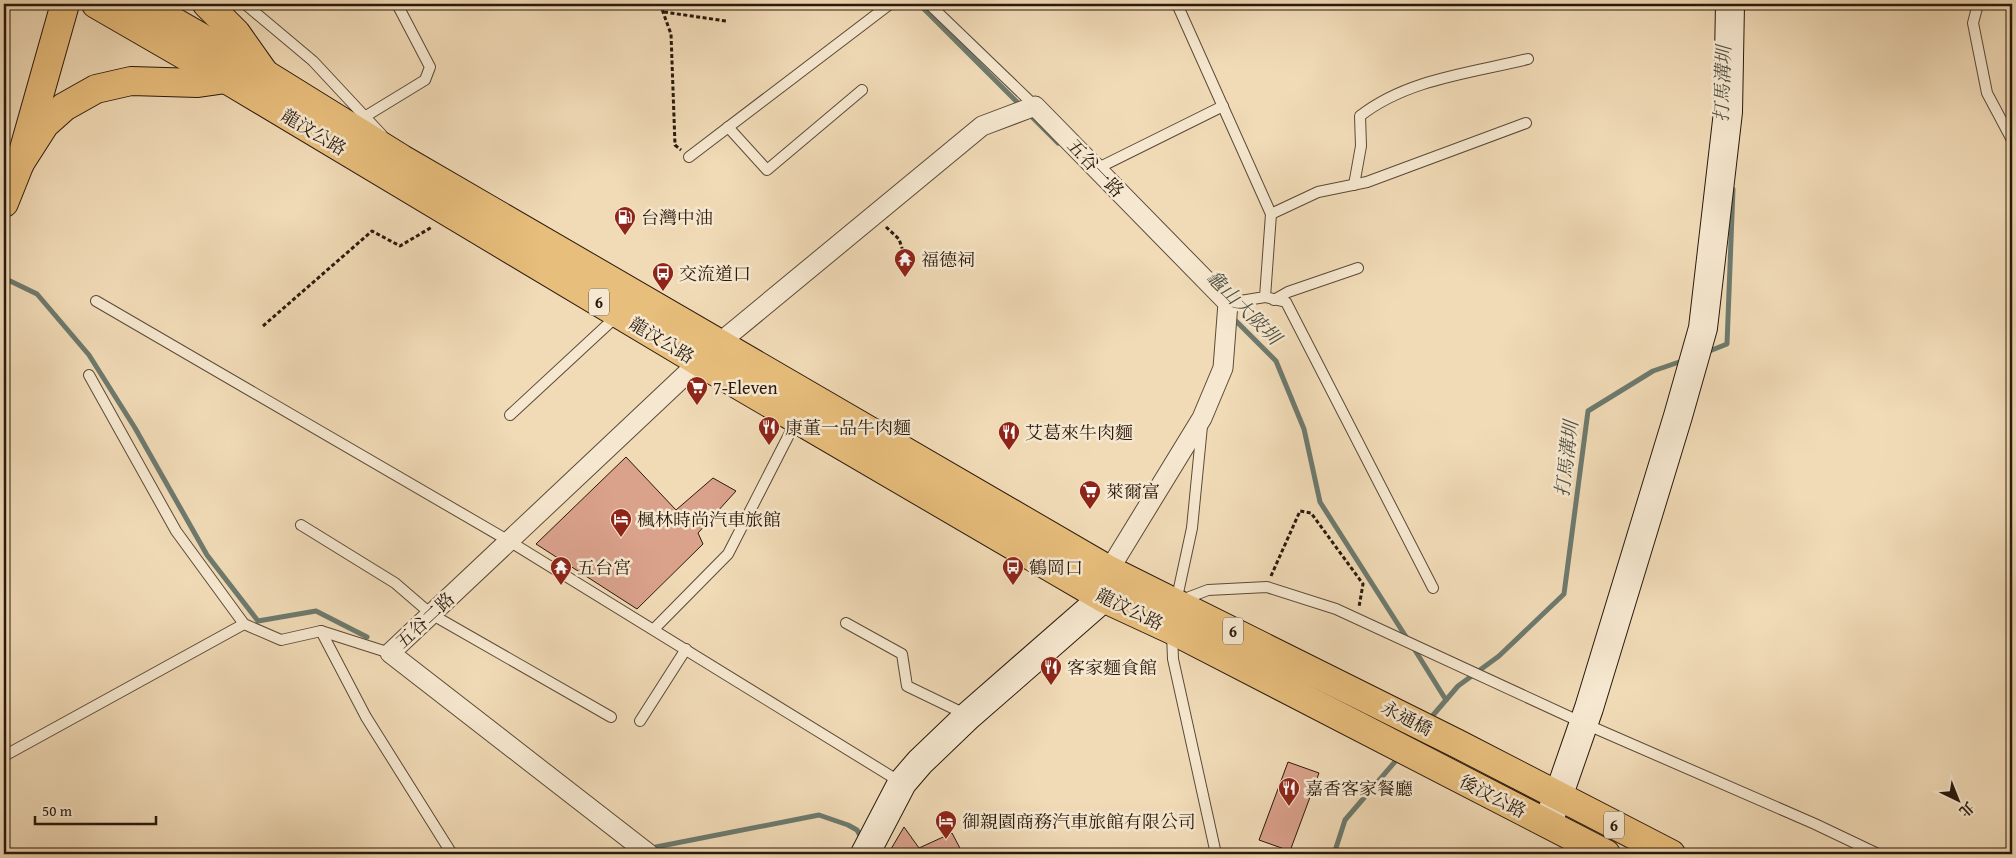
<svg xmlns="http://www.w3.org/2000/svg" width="2016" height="858" viewBox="0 0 2016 858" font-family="'Gentium Book Plus','Noto Serif TC',serif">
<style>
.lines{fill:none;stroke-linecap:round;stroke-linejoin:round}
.stream{stroke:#6d7a6e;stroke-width:5}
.building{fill:#daa18b;stroke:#29190c}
.lane-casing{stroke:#5b4a37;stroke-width:12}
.street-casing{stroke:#5b4a37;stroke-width:21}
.secondary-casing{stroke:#29190c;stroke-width:30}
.primary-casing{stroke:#29190c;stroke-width:30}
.highway-casing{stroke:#29190c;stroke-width:30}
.path{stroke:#29190c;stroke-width:3;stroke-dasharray:4 2.5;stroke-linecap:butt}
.lane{stroke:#f6e8d0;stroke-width:10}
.street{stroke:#f6e8d0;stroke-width:19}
.secondary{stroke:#f6e8d0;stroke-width:28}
.primary{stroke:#e8be7c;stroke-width:28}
.highway{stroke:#e8be7c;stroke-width:28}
.labels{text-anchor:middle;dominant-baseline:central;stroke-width:5;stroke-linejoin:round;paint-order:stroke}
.shield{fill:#f6e8d0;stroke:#665747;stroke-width:1}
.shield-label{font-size:16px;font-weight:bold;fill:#29190c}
.street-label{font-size:18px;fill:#29190c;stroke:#f6e8d0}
.poi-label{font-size:18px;fill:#29190c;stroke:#f6e8d0;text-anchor:start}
.water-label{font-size:19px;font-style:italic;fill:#515245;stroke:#f6e8d0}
</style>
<rect width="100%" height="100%" fill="#f1dbb7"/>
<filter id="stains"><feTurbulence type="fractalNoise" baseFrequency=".004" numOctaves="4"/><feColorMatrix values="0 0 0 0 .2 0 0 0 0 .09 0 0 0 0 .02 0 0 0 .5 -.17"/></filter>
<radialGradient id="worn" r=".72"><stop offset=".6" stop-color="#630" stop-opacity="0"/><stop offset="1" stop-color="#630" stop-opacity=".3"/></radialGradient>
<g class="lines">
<!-- stream -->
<g class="stream">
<path d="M919 4 1021 106"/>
<path d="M1029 114 1058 143"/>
<path d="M4 278 37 294 89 355 135 428 207 555 258 621 316 611 367 637"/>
<path d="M1232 317 1276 361 1304 429 1320 502 1408 640"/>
<path d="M1707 352 1727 344 1733 189"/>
<path d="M1413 647 1446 700"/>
<path d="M1428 721 1458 686 1499 656 1564 594 1588 411 1653 371 1685 360"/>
<path d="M656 847 819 815 848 825 857 830 862 839"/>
<path d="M1334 854 1345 820 1399 757"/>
</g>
</g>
<!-- building -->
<g class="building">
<path d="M626 457 676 510 713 478 736 491 698 533 703 544 637 609 536 544Z"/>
<path d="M1288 762 1319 773 1290 851 1259 840Z"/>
<path d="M904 827 919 848 952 833 963 854H888Z"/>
</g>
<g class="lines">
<!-- lane casing -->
<g class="lane-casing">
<g id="lane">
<path d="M245 4 313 61 382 135"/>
<path d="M929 4 1035 106"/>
<path d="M1177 4 1271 214 1265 297 1228 303"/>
<path d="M1978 4 1973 23 1987 93 2012 140"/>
<path d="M366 116 425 80 430 67 397 4"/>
<path d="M728 127 767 170 862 90"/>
<path d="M689 157 890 4"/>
<path d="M1096 169 1223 106"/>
<path d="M1354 185 1361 146 1360 116C1407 79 1471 73 1528 59"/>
<path d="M1271 214 1318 192 1367 182 1526 123"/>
<path d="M1265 297 1286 302 1433 588"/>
<path d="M1274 300 1288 292 1358 268"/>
<path d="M96 301 509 541 902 783"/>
<path d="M89 375 176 531 244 624"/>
<path d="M510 415 618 315"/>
<path d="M301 525 395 583 431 614 611 717"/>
<path d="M1179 601 1208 590 1267 587 1336 609 1583 723 1815 824 1878 854"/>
<path d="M1176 602 1192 528 1202 426"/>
<path d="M846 623 902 654 907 686 967 715"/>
<path d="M654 629 728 554 796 421"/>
<path d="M321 631 366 717 452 854"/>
<path d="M1172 633 1173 659 1216 854"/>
<path d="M640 721 686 649"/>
<path d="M4 756 244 624 281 640 321 631 390 653"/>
</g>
</g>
<!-- street casing -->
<g class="street-casing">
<g id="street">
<path d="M718 344 982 126 1035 106 1228 303 1223 368 1202 418 1109 570"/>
<path d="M649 854 390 653 699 362"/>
</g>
</g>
<!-- secondary casing -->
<g class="secondary-casing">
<g id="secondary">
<path d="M1547 823 1558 797 1589 708 1678 416 1703 328 1728 112 1730 4"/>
<path d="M865 854 902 783 920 762 968 716 1103 598"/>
</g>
</g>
<!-- primary casing -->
<g class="primary-casing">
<g id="primary">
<path d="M96 4 226 79 699 362 1103 598 1172 630 1606 854"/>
<path d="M143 4 265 74 402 159 1109 570 1458 744 1671 854"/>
</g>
</g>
<!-- highway casing -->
<g class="highway-casing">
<g id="highway">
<path d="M207 4 236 33 265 74"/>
<path d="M20 163 45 124 64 107 96 89 131 81 198 83 226 79"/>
<path d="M4 203 20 163 65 4"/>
</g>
</g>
<!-- path -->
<g class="path">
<path d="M660 4 671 34 675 145 681 150"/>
<path d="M664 12 726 21"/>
<path d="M886 227 899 239 907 263"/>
<path d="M263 326 372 231 400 246 432 227"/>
<path d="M1271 576 1300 511 1311 513 1363 584 1359 607"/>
</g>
<!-- lane -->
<use href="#lane" class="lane"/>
<!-- street -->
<use href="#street" class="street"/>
<!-- secondary -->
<use href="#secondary" class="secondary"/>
<!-- primary -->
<use href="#primary" class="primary"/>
<!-- highway -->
<use href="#highway" class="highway"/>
</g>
<!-- icons -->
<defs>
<g id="fuel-pin" transform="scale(1.125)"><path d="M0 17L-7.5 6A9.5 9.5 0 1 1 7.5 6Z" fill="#8f2418" stroke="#f6e8d0"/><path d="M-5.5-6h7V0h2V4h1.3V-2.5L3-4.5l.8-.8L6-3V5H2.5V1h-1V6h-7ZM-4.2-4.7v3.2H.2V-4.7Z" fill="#fff"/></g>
<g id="temple-pin" transform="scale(1.125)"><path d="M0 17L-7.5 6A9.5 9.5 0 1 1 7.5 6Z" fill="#8f2418" stroke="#f6e8d0"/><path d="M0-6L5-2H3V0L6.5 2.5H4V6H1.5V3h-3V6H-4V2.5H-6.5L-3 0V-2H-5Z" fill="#fff"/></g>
<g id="bus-pin" transform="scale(1.125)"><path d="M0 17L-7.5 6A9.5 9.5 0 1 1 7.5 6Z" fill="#8f2418" stroke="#f6e8d0"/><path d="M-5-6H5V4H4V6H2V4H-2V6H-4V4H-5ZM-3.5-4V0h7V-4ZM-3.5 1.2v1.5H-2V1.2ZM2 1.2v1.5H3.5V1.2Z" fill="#fff"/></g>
<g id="supermarket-pin" transform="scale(1.125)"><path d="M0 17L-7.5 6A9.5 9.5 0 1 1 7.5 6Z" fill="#8f2418" stroke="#f6e8d0"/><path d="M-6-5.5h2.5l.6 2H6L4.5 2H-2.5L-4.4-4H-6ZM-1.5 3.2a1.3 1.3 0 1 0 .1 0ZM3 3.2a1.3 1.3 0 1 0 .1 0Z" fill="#fff"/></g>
<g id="restaurant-pin" transform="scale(1.125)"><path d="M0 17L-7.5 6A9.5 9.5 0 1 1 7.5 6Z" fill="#8f2418" stroke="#f6e8d0"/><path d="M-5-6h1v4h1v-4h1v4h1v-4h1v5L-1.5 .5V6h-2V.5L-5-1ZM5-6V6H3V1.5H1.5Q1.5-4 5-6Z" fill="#fff"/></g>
<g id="hotel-pin" transform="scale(1.125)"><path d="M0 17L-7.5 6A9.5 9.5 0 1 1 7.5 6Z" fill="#8f2418" stroke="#f6e8d0"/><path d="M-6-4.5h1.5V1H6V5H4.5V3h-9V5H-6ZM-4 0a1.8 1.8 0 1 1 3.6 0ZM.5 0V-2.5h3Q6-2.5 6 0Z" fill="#fff"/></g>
</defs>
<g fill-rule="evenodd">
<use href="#fuel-pin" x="625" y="217"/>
<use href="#temple-pin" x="905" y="259"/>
<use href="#bus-pin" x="663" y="273"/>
<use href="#supermarket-pin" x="697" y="387"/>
<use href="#restaurant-pin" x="769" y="427"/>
<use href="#restaurant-pin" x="1009" y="432"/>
<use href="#supermarket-pin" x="1090" y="491"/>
<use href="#hotel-pin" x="621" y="519"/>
<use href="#temple-pin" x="561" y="567"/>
<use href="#bus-pin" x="1013" y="567"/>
<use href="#restaurant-pin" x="1051" y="667"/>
<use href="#restaurant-pin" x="1289" y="788"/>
<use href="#hotel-pin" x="946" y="821"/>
</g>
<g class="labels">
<!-- shield labels -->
<g class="shield">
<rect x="589" y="288.5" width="20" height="27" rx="4"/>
<rect x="1223" y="617.5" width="20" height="27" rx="4"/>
<rect x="1604" y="811.5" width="20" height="27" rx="4"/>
</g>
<g class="shield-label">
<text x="599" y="302">6</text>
<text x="1233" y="631">6</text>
<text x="1614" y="825">6</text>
</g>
<!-- street labels -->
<g class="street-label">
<text transform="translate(314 132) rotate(31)">龍汶公路</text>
<text transform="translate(1096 168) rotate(46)">五谷一路</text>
<text transform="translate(662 340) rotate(31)">龍汶公路</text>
<text transform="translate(1130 609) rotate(26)">龍汶公路</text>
<text transform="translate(425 620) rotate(-43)">五谷二路</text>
<text transform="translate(1407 718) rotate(27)">永通橋</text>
<text transform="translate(1493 796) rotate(27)">後汶公路</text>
</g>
<!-- poi labels -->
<g class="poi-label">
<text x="641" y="217">台灣中油</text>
<text x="921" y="259">福德祠</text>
<text x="679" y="273">交流道口</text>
<text x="713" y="387">7-Eleven</text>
<text x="785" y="427">康董一品牛肉麵</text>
<text x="1025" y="432">艾葛來牛肉麵</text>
<text x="1106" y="491">萊爾富</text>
<text x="637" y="519">楓林時尚汽車旅館</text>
<text x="577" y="567">五台宮</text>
<text x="1029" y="567">鶴岡口</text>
<text x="1067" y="667">客家麵食館</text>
<text x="1305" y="788">嘉香客家餐廳</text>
<text x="962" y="821">御親園商務汽車旅館有限公司</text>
</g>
<!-- water labels -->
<g class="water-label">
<text transform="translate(1722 84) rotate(-88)">打馬溝圳</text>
<text transform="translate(1244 307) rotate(45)">龜山大陂圳</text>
<text transform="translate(1566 459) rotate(-83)">打馬溝圳</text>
</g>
</g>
<!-- margin -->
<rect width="2016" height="858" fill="none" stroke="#f1dbb7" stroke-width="20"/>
<rect x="5" y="5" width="2006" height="848" fill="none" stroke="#29190c" stroke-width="2.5"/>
<rect x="10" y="10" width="1996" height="838" fill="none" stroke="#29190c"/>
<!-- north arrow -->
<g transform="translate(1958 800) rotate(137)" stroke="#f6e8d0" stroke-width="4" paint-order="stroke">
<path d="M0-4L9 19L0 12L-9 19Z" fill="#29190c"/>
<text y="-8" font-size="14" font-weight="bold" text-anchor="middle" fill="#29190c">北</text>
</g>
<!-- scale -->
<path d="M35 816v8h121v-8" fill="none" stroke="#29190c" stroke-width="2.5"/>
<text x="42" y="816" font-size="15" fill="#29190c" stroke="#f6e8d0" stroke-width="4" paint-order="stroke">50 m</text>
<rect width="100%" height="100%" filter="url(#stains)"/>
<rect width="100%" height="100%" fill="url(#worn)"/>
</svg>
